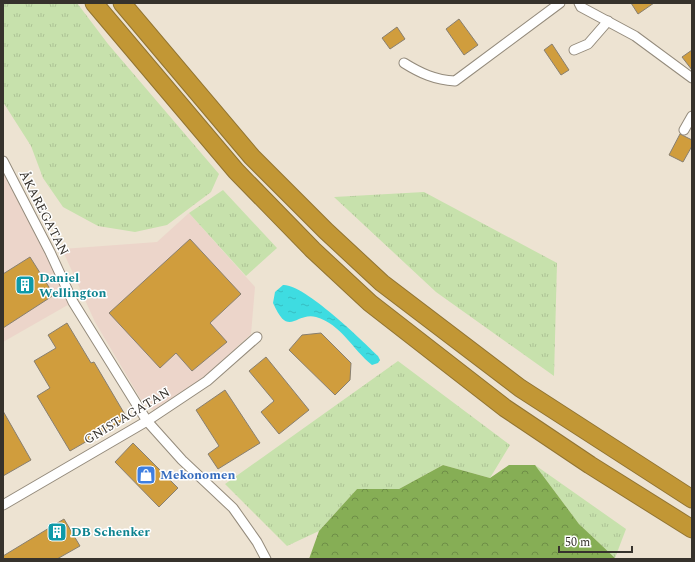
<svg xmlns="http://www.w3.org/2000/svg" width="695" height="562" viewBox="0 0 695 562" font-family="Spectral,serif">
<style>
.commercial{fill:#ecd5ca}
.grass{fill:url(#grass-tufts)}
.forest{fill:url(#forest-crowns)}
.water{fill:url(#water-ripples)}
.building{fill:#d09d3d;stroke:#887f70}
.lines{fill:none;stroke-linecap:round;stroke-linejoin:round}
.minor-casing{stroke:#948b7c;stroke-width:11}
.motorway-casing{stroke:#917432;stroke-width:19}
.minor{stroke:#fff;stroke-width:9}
.motorway{stroke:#c29735;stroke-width:17}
.labels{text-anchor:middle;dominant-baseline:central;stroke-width:3;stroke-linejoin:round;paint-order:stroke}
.street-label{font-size:13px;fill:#36322c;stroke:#fff}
.culture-label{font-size:13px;font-weight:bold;fill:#0d838f;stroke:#fff;text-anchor:start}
.shop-label{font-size:13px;font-weight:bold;fill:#366cbe;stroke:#fff;text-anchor:start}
</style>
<defs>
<pattern id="grass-tufts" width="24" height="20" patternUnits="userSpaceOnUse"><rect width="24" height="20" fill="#c7e1ac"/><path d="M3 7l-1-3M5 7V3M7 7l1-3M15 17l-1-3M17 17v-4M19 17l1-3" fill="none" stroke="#acc294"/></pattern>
<pattern id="forest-crowns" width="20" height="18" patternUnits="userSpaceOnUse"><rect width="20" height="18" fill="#86ae55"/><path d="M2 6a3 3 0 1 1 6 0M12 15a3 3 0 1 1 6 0" fill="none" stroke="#6e8e47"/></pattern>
<pattern id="water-ripples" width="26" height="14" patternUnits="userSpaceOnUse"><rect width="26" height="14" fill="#3edce1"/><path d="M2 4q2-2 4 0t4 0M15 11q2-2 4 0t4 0" fill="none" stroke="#37bdc1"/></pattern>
</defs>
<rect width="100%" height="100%" fill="#ede3d2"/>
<!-- commercial -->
<g class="commercial">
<path d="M3 161 73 302 3 342Z"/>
<path d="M189 213 255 287 251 334 204 377 153 410 143 403 95 322 62 249 157 242Z"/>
</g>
<!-- grass -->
<g class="grass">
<path d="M3 3H77L108 44 219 174 211 192 167 225 135 232 98 226 63 207 43 178 31 146 3 102Z"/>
<path d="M223 190 277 248 246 276 189 213Z"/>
<path d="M424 192 557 263 554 376 436 292 334 197Z"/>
<path d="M398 361 510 445 490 478 443 465 399 489H357L319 531 287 546 225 484Z"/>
<path d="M535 465 626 529 615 558 579 524Z"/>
</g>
<!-- forest -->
<path class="forest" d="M443 465 490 478 509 465H535L579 524 615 558 614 559H309L319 531 357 489H399Z"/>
<!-- water -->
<path class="water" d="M283 285C303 283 363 341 378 356L380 360 378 363 372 365C353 350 341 324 316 317 295 312 289 339 273 303L275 292Z"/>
<!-- building -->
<g class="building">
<path d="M631 3H654L638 14Z"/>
<path d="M459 19 478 45 464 55 446 29Z"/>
<path d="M397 27 405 39 390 49 382 38Z"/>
<path d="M552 44 569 70 561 75 544 50Z"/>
<path d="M692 50V70L682 57Z"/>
<path d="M680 134 692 140V146L683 162 669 155Z"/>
<path d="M190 239 241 294 210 323 227 342 192 371 176 353 160 368 109 313Z"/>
<path d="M30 257 54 295 3 328V274Z"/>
<path d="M67 323 91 363 94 362 127 418 70 451 37 396 50 388 34 361 56 348 48 335Z"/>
<path d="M321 333 351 363 350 380 335 395 289 350 302 335Z"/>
<path d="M266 357 309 410 279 434 261 412 274 401 249 371Z"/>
<path d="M225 390 260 443 218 469 208 454 219 446 196 410Z"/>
<path d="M3 411 31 460 3 476Z"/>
<path d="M133 443 178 488 159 507 115 462Z"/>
<path d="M64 519 80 546 57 559H3V556Z"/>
</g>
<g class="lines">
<!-- minor casing -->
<g class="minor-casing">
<g id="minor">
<path d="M579 3 581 7 635 36 692 78"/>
<path d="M574 50 588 44 608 21"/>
<path d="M404 63C420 73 435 80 455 81L560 3"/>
<path d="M684 130 692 116"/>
<path d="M3 161 50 252 73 302 147 421 182 460 233 508 257 542 266 559"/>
<path d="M3 505 147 421 207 381 257 337"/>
</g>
</g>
<!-- motorway casing -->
<g class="motorway-casing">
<g id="motorway">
<path d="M94 3 236 171 313 250 370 303 505 408 590 465 692 529"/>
<path d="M122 3 252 157 326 231 382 283 520 388 692 499"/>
</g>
</g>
<!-- minor -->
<use href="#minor" class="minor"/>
<!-- motorway -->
<use href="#motorway" class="motorway"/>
</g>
<!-- icons -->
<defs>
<g id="building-square" transform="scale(1)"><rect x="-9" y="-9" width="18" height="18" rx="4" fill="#0f9aa8" stroke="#fff"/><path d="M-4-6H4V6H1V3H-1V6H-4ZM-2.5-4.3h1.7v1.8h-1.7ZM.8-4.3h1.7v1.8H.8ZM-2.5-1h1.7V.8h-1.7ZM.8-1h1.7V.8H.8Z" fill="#fff"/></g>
<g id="shop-square" transform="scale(1)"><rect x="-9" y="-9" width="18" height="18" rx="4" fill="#3f7fe0" stroke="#fff"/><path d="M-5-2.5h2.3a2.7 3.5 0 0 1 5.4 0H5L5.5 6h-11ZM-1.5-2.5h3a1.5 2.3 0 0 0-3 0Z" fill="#fff"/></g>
</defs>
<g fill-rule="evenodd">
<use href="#building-square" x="25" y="285"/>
<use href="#shop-square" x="146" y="475"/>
<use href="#building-square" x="57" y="532"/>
</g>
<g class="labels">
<!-- street labels -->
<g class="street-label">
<text transform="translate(44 213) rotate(63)">ÅKAREGATAN</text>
<text transform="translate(127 416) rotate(-31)">GNISTAGATAN</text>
</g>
<!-- culture labels -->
<g class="culture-label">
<text x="39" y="278">Daniel<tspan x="39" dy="15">Wellington</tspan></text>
<text x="71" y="532">DB Schenker</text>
</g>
<!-- shop labels -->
<g class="shop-label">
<text x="160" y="475">Mekonomen</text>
</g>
</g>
<!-- border -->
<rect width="695" height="562" fill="none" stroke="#36322c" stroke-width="8"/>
<!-- scale -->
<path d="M559 546v6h73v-6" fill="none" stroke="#36322c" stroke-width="2"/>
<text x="565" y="546" font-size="12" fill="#36322c" stroke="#ffffff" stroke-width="3" paint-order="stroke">50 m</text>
</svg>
